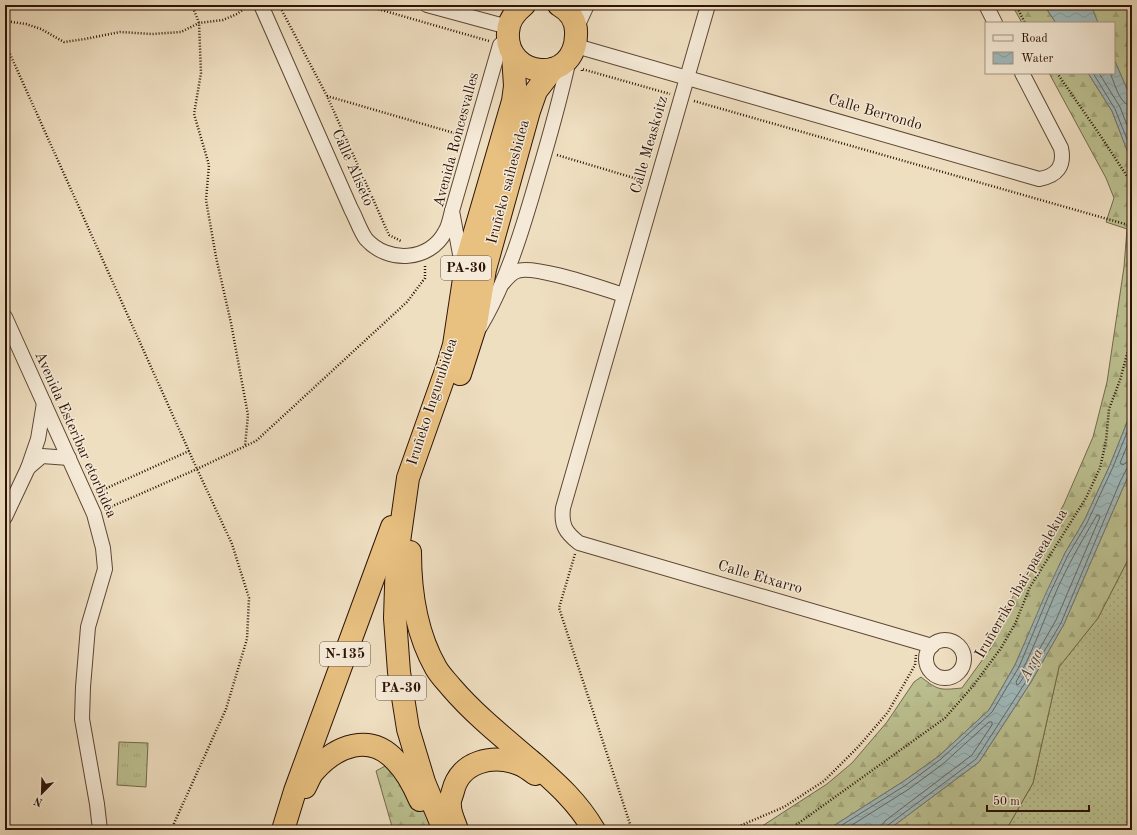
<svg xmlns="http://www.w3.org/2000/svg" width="1137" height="835" viewBox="0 0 1137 835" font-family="'Old Standard TT',serif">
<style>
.grass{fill:url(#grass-dots);stroke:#746a4c}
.forest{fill:url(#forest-firs);stroke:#746a4c}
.park{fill:url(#park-tufts);stroke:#746a4c}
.water{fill:url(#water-waves);stroke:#717774}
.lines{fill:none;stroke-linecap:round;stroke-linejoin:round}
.shore{stroke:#666662;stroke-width:1}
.minor-casing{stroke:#5d4635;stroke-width:16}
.trunk-casing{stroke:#2c1306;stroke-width:24}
.path{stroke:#2c1306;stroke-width:2.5;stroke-dasharray:1 2;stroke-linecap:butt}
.minor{stroke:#f5ead7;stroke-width:14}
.trunk{stroke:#e8c080;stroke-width:22}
.labels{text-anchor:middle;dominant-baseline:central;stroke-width:3;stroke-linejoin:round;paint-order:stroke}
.shield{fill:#f5ead7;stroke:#685445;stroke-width:1}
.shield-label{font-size:14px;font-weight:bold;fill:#2c1306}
.street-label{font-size:15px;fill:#2c1306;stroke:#f5ead7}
.water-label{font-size:16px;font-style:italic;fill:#544d46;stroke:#f5ead7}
</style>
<defs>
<pattern id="grass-dots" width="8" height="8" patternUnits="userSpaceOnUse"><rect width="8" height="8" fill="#bcc191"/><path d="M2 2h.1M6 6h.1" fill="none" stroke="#a2a57c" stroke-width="1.8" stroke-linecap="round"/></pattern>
<pattern id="forest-firs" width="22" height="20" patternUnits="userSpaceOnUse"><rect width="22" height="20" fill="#bcc191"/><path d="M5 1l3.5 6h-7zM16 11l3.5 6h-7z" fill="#a2a57c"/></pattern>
<pattern id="park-tufts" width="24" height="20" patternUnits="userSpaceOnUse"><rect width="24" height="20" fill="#bcc191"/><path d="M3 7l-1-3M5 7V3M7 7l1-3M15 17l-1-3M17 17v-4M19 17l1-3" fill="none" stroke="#a2a57c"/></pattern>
<pattern id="water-waves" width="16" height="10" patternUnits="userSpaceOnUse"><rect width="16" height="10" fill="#9fbabd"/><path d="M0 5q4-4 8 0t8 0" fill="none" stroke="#899fa1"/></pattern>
</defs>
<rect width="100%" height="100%" fill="#efdfc1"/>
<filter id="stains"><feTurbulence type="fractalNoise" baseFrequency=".005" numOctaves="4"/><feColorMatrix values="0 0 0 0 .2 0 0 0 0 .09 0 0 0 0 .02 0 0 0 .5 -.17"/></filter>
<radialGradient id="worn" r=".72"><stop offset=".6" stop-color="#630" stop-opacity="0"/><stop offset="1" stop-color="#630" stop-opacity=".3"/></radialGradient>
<!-- grass -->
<path class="grass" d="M1132 552V830H1006L1033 783 1059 667 1098 618Z"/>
<!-- forest -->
<g class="forest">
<path d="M1012 5H1044L1056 23H1022Z"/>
<path d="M1090 5H1132V101L1114 59V23H1098Z"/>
<path d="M1049 73H1088L1112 111 1132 163V410L1110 465 1084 521 1065 553 1015 665 989 710 939 756 904 781 827 830H756L827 784 852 763 887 722 914 682 921 677C939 691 940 690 962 688L991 648 989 640 1064 504 1093 437 1107 382 1124 267 1127 229 1106 222 1114 198 1106 178Z"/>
<path d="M1132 467V552L1098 618 1059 667 1033 783 1006 830H888L979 762 1031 682 1064 624Z"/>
<path d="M396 760 413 784 433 830H393L376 771Z"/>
</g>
<!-- park -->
<path class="park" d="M119 742 148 743 146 787 117 785Z"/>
<!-- water -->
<g class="water">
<path d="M1044 5H1091L1098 23H1056Z"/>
<path d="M1114 59 1132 101V163L1112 111 1088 73H1114Z"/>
<path d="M1132 410V467L1064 624 1031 682 979 762 888 830H827L904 781 939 756 989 710 1015 665 1046 593 1065 553 1084 521 1110 465Z"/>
</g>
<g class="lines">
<!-- shore -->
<g class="shore">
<path d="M1093 73 1115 109 1132 152"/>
<path d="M1099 73 1120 107 1132 138"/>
<path d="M1110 73C1115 83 1119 105 1132 106"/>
<path d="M1132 434 1120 463 1123 465 1127 462 1132 461"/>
<path d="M1097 515H1099L1100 517 1056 620 1023 678 1019 684 1017 685 1016 682C1031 656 1041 627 1053 599 1065 570 1081 542 1097 515Z"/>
<path d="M834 830 906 785 941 759 992 712 1019 667 1049 595 1068 555 1087 523 1113 467 1132 420"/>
<path d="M844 830 909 789 944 763 989 722H992V725L972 755 885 821 882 825 881 830"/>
<path d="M886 830 888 825 976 759 1027 680 1061 623 1120 482 1127 468 1132 466"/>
</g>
<!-- minor casing -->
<g class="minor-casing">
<g id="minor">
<path d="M261 5 351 209C356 218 360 231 366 239 388 264 430 261 445 232 449 226 450 218 452 211"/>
<path d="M427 5 508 27"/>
<path d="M708 5 563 508C561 525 565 532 579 543L932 646"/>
<path d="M986 5 995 23"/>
<path d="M577 27 587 5"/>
<path d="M576 46 1039 179C1057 176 1065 166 1061 148L1022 73"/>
<path d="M462 265 452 211 500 45 507 40"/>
<path d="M503 283C507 278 511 273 517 271 534 264 604 289 624 295"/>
<path d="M5 317 94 514 103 548 105 569 88 627 83 687 82 719 97 804 100 830"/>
<path d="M480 327C507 281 522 231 537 179 549 139 560 100 569 59"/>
<path d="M28 468 38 439 44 403"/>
<path d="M5 517 28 468 42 456 69 458"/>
<circle cx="945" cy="659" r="19"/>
</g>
</g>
<!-- trunk casing -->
<g class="trunk-casing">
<g id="trunk">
<path d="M524 5C515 12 508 21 508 33 505 78 575 86 576 35 577 22 570 11 559 5"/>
<path d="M460 374 476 324 485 269 529 111 536 91 553 69"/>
<path d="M410 552C410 592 416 633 436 668 440 675 446 681 451 687 475 715 504 738 531 761 556 783 577 801 594 830"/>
<path d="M305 787C308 782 310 775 314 771 336 746 370 732 396 761 407 772 414 786 420 800"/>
<path d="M283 830 295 791 392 527"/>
<path d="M444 830 424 782 408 729 399 672 395 618 397 556 408 478 447 368 454 345 467 259 513 101 515 86 513 55"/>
<path d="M457 830C455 823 450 814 450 806 449 801 452 795 453 791 460 761 493 754 519 764 524 766 530 770 535 774"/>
</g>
</g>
<!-- path -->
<g class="path">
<path d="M192 5 199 23 201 73 194 114 209 165 206 200 216 257 231 323 248 415 245 446"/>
<path d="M279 5 327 96 389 235 401 241"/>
<path d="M364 5 489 41"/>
<path d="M1016 5 1025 23"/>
<path d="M5 21 26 24 41 29 64 42 85 39 120 32 152 34 181 32 199 23 223 20 237 14 248 6"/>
<path d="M5 43 197 469 232 544 249 598 247 639 226 709 171 830"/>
<path d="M582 71V69L670 94"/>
<path d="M1057 73 1102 138 1132 184"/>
<path d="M327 96 461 135"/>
<path d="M694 101 1132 226"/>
<path d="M557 155 644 181"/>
<path d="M98 492 189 451"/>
<path d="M106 509 197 469 256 441 407 302 425 278V265"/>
<path d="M575 554 559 608 632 830"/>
<path d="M730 830 784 807 824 781 859 746 888 712 915 665 916 655"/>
<path d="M789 830 945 718 973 686 1001 648 1015 624 1030 587 1086 498 1100 468 1106 441 1109 409 1120 380 1132 336"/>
</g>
<!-- minor -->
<use href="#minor" class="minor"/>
<!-- trunk -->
<use href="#trunk" class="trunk"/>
</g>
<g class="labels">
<!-- shield labels -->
<g class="shield">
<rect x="441" y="256" width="50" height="24" rx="3"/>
<rect x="320" y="642" width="50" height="24" rx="3"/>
<rect x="376" y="676" width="50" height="24" rx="3"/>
</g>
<g class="shield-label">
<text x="466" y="268">PA-30</text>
<text x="345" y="654">N-135</text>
<text x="401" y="688">PA-30</text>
</g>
<!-- street labels -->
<g class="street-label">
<text transform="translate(875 113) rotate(16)">Calle Berrondo</text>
<text transform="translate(457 140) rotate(-75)">Avenida Roncesvalles</text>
<text transform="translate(650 145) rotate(-74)">Calle Measkoitz</text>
<text transform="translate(352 168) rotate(66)">Calle Aliseto</text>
<text transform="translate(509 182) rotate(-75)">Iruñeko saihesbidea</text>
<text transform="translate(433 402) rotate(-72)">Iruñeko Ingurubidea</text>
<text transform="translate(75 435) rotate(66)">Avenida Esteribar etorbidea</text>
<text transform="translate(760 578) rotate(16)">Calle Etxarro</text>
<text transform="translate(1022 584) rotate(-60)">Iruñerriko ibai-pasealekua</text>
</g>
<!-- water labels -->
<g class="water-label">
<text transform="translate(1032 665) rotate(-63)">Arga</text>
</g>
</g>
<!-- margin -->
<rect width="1137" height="835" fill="none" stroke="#efdfc1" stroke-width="20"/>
<rect x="6" y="6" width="1125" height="823" fill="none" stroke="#2c1306" stroke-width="2"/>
<rect x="10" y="10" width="1117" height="815" fill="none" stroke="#2c1306"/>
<!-- legend -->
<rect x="985" y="22" width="130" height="52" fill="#f5ead7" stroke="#a59483"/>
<rect x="993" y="35" width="20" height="6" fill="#f5ead7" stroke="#a59483"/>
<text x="1021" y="42" font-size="12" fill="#2c1306">Road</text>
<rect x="993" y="52" width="20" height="12" fill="url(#water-waves)" stroke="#a59483"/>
<text x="1021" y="62" font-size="12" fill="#2c1306">Water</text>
<!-- north arrow -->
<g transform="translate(42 793) rotate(203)" stroke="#f5ead7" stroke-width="3" paint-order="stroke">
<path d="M0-3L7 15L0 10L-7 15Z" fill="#2c1306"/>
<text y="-6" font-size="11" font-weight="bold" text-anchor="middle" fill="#2c1306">N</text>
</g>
<!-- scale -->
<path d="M987 805v6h102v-6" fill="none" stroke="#2c1306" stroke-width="2"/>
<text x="993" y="805" font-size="12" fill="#2c1306" stroke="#f5ead7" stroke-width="3" paint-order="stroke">50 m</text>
<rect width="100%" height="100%" filter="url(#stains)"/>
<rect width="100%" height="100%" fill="url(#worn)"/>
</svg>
